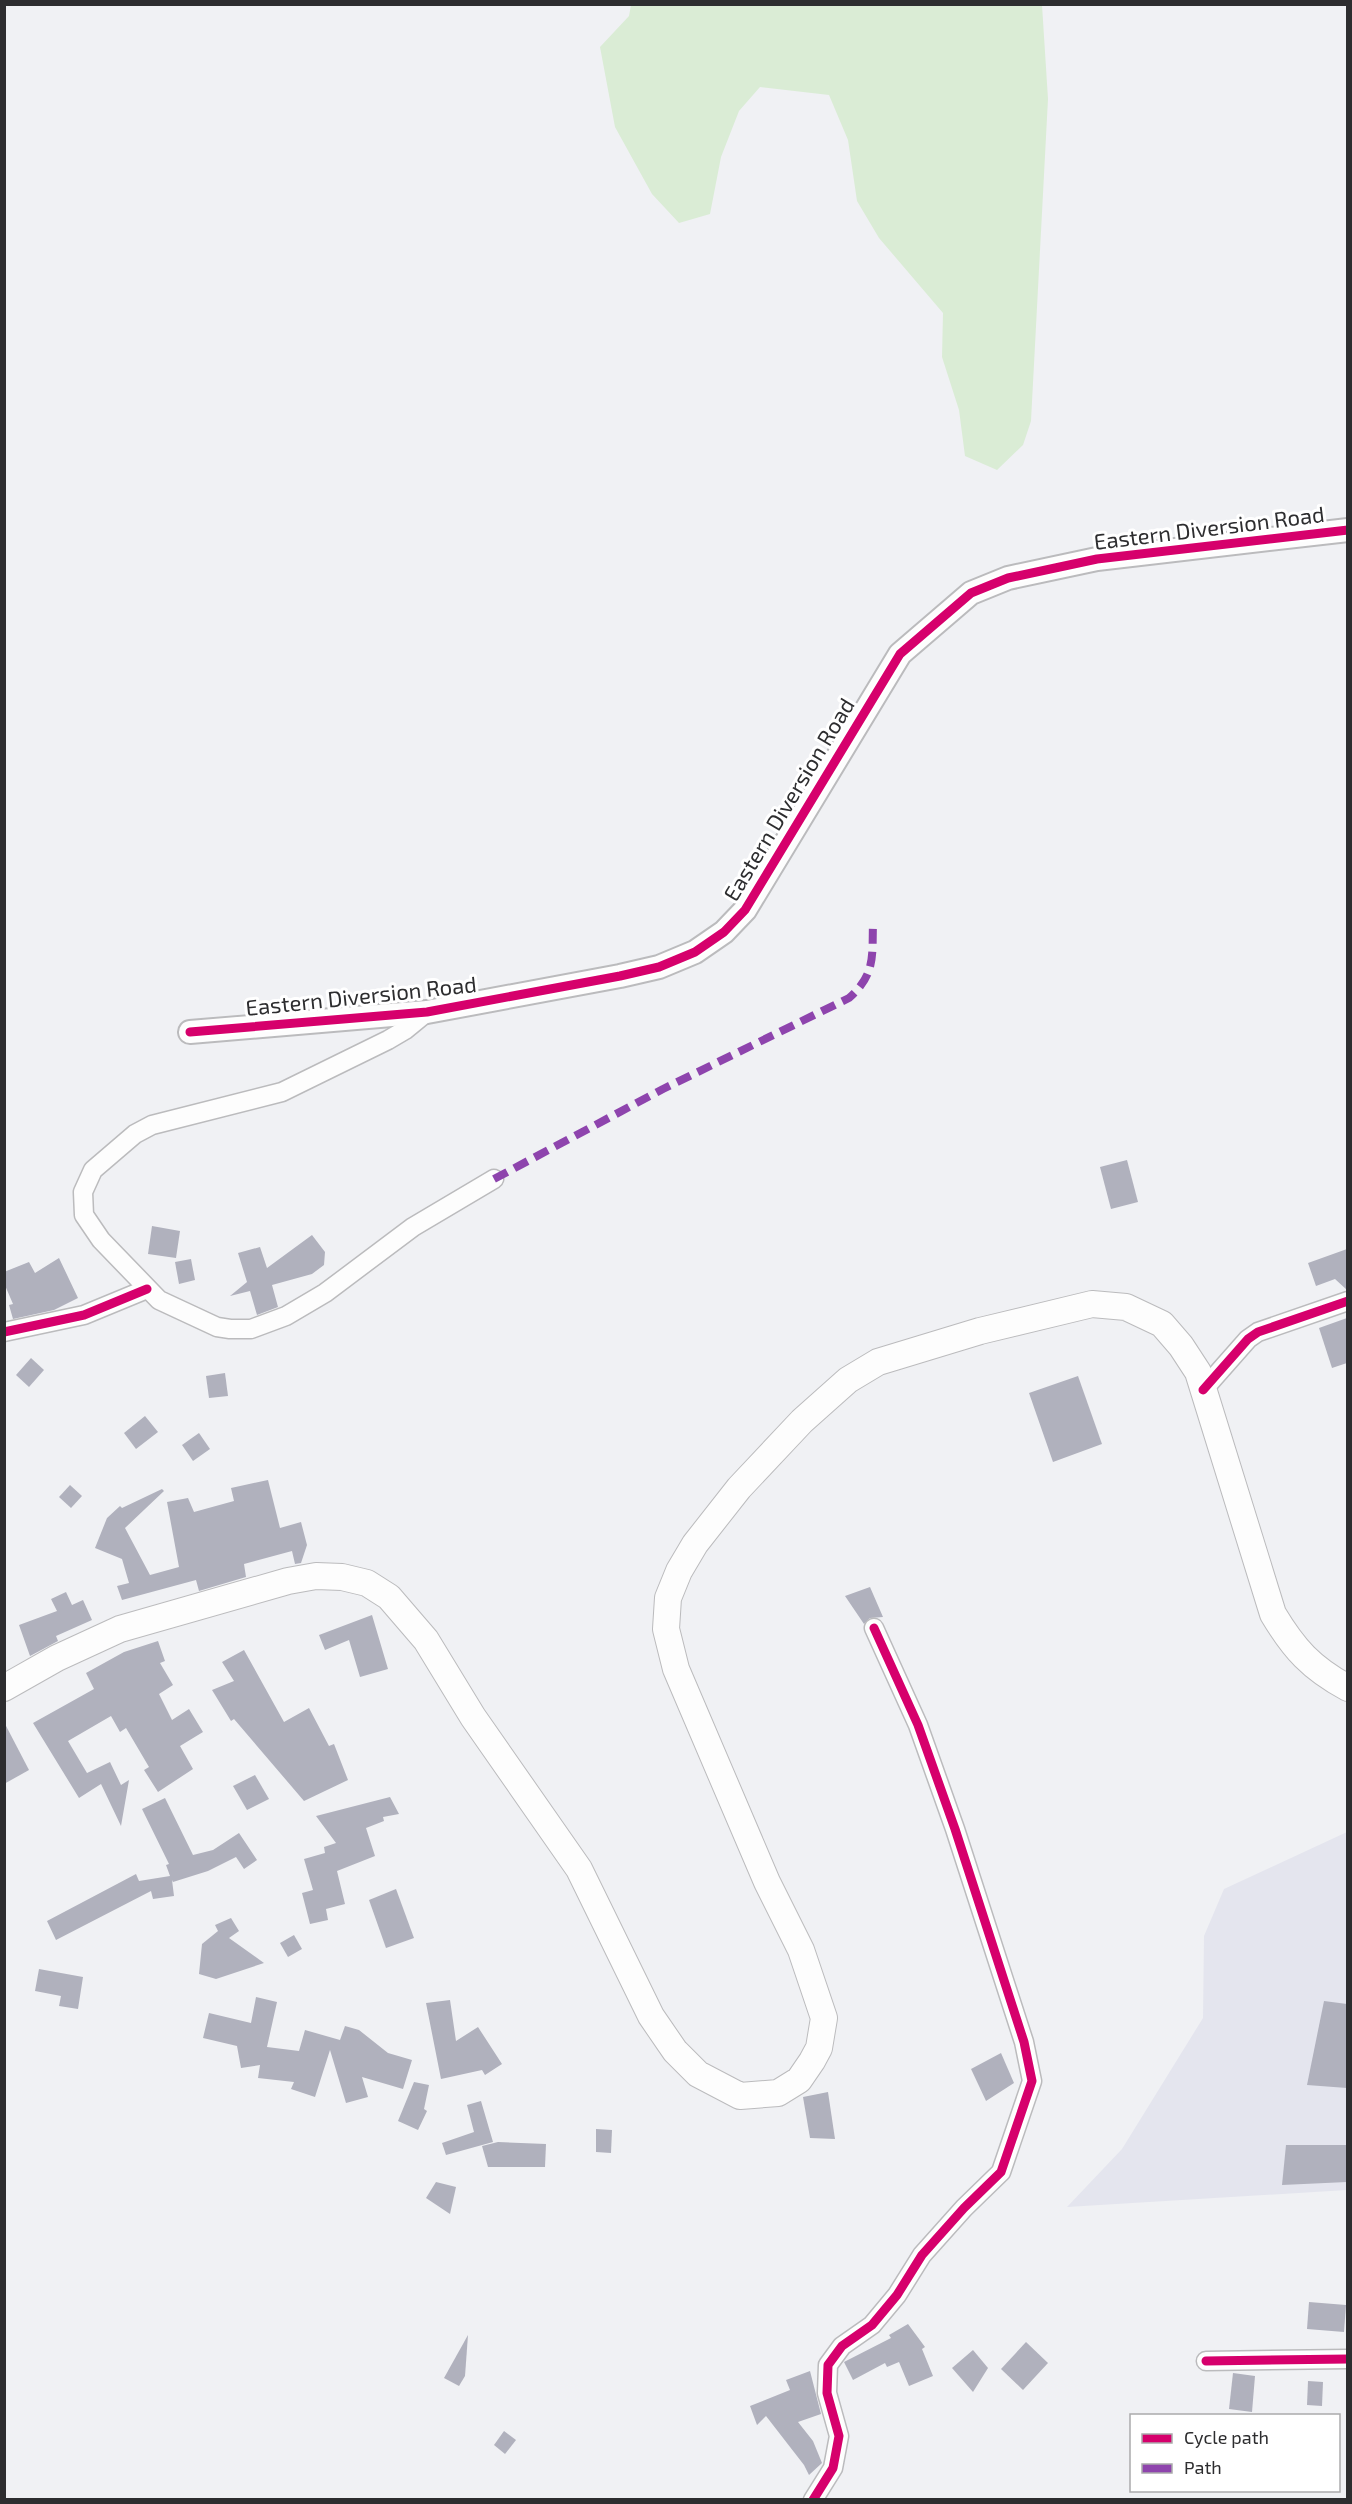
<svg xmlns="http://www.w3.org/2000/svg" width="1352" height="2504" viewBox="0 0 1352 2504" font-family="'Exo 2',sans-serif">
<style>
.built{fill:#e4e5ee}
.green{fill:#daecd5}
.building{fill:#b0b1bd}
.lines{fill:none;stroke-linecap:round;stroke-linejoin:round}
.minor-casing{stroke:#bbbbbd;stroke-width:21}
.tertiary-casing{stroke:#bbbbbd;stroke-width:26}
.secondary-casing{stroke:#bbbbbd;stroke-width:28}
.minor{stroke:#fdfdfd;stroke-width:18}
.tertiary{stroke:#fdfdfd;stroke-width:22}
.secondary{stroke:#fdfdfd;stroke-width:26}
.quiet{stroke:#8e44ad;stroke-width:8;stroke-dasharray:15 8;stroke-linecap:butt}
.cycleway-casing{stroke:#fff;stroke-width:13}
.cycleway{stroke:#d6006c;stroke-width:9}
.labels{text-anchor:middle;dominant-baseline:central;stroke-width:6;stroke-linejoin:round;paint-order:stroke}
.street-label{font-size:22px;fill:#2d2d2f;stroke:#fff}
</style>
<rect width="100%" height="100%" fill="#f0f1f4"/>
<!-- built -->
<path class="built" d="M1347 1832V2190L1067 2207 1122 2149 1203 2018 1204 1936 1224 1889Z"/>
<!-- green -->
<path class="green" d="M631 5H1042L1048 99 1031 421 1023 445 997 470 965 456 959 410 942 357 943 313 879 238 857 201 848 140 829 95 760 87 739 111 721 157 710 214 679 223 652 194 615 127 600 47 629 16Z"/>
<!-- building -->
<g class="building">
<path d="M1127 1160 1138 1202 1111 1209 1100 1167Z"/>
<path d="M152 1226 180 1231 176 1258 148 1254Z"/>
<path d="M312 1235 325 1252 324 1265 312 1274 272 1285 278 1307 257 1315 250 1291 230 1296 247 1282 238 1253 260 1247 267 1268Z"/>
<path d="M1347 1249V1290L1335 1279 1316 1286 1308 1263Z"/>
<path d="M59 1258 78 1298 54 1310 13 1319 9 1305 13 1304 4 1283V1272L29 1262 35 1273Z"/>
<path d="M191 1259 195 1280 179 1284 175 1262Z"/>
<path d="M1347 1318V1363L1332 1368 1319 1328Z"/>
<path d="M31 1358 44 1370 29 1387 16 1375Z"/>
<path d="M225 1373 228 1396 209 1398 206 1376Z"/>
<path d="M1078 1376 1102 1444 1053 1462 1029 1393Z"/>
<path d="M145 1416 158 1432 136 1449 124 1433Z"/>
<path d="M199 1433 210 1449 193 1461 182 1445Z"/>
<path d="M268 1480 280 1528 301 1522 307 1545 301 1563 295 1564 292 1551 244 1564 246 1577 199 1591 196 1580 122 1600 117 1586 129 1583 122 1559 95 1548 107 1518 120 1506 122 1508 162 1489 164 1491 125 1528 150 1575 179 1567 167 1502 188 1498 194 1512 234 1501 231 1488Z"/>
<path d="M70 1485 82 1496 71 1508 59 1497Z"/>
<path d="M870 1587 883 1617 870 1618 864 1624 845 1596Z"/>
<path d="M66 1592 72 1605 83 1600 92 1620 56 1636 58 1641 30 1656 19 1625 57 1611 51 1599Z"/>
<path d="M372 1615 388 1669 360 1677 349 1640 325 1650 319 1635Z"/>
<path d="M158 1641 165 1661 160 1663 173 1685 159 1694 172 1720 189 1709 203 1732 180 1746 193 1769 158 1792 144 1770 149 1767 126 1728 120 1732 111 1716 68 1741 87 1773 110 1762 121 1785 129 1780 121 1826 101 1784 79 1798 33 1723 94 1689 86 1673 124 1652Z"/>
<path d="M244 1650 284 1722 309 1708 329 1746 334 1744 348 1780 304 1801 234 1719 231 1721 212 1690 234 1681 222 1662Z"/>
<path d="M4 1722 29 1770 4 1784Z"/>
<path d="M255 1775 269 1799 247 1810 233 1786Z"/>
<path d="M390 1797 399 1814 383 1817 384 1821 366 1828 375 1856 337 1871 345 1904 326 1909 328 1920 310 1924 302 1893 313 1890 304 1859 325 1853 324 1847 336 1843 316 1816Z"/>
<path d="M165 1798 193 1855 213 1850 239 1833 257 1860 244 1869 236 1857 208 1871 173 1882 172 1880 174 1896 153 1899 151 1891 56 1940 47 1921 136 1874 139 1881 170 1876 166 1865 169 1864 142 1809Z"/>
<path d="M396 1889 414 1938 386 1948 369 1900Z"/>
<path d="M231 1918 239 1931 229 1938 264 1963 216 1979 199 1974 202 1944 218 1931 215 1925Z"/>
<path d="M294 1935 302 1949 288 1957 280 1943Z"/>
<path d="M39 1969 83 1977 78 2009 59 2006 61 1996 35 1991Z"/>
<path d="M256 1997 277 2002 267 2047 299 2051 305 2030 340 2040 345 2026 359 2030 388 2053 412 2060 403 2089 362 2077 368 2097 346 2103 330 2050 315 2097 291 2089 294 2082 258 2078 260 2065 241 2068 237 2046 203 2038 209 2013 251 2023Z"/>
<path d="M450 2000 456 2041 478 2027 502 2064 485 2075 482 2070 441 2079 426 2003Z"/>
<path d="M1324 2001 1347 2004V2088L1307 2085Z"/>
<path d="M1001 2053 1014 2083 986 2101 971 2069Z"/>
<path d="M414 2082 429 2085 424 2109 427 2111 418 2130 398 2121Z"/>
<path d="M828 2092 835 2139 810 2138 803 2097Z"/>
<path d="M481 2101 493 2142 446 2155 442 2143 474 2132 467 2105Z"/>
<path d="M596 2129 612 2130 611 2153 596 2152Z"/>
<path d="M498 2142 546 2144 545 2167H488L482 2146Z"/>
<path d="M1286 2145H1347V2182L1282 2185Z"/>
<path d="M436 2182 456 2187 450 2214 426 2198Z"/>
<path d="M1309 2302 1346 2305 1344 2332 1307 2329Z"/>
<path d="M908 2324 925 2347 922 2349 933 2376 909 2386 899 2362 887 2367 885 2363 853 2380 844 2362 891 2338 889 2335Z"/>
<path d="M468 2335 465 2376 459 2386 444 2378Z"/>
<path d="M1026 2342 1048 2363 1023 2390 1001 2369Z"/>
<path d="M973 2350 988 2368 973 2392 952 2368Z"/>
<path d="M810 2371 821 2414 798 2422 813 2441 822 2463 809 2475 804 2465 766 2416 757 2425 750 2406 790 2390 786 2380Z"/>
<path d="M1233 2373 1255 2376 1252 2412 1229 2409Z"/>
<path d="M1308 2381 1323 2382 1322 2406 1307 2405Z"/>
<path d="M504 2431 516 2440 505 2454 494 2445Z"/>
</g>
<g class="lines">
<!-- minor casing -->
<g class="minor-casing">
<g id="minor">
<path d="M427 1012 405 1030 388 1040 282 1092 152 1125 135 1134 93 1170 83 1192 84 1215 101 1240 159 1300 217 1327 230 1329H251L286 1316 325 1293 413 1227 494 1179"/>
<path d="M4 1332 84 1315 147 1289"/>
<path d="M1203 1390 1248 1339 1258 1332 1348 1301"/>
<path d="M1206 2361 1348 2359"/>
<path d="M813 2500 833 2468 839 2436 827 2393 828 2365 842 2346 872 2325 897 2295 922 2255 964 2208 1001 2172 1032 2081 1024 2042 955 1829 918 1725 874 1628"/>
</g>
</g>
<!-- tertiary casing -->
<g class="tertiary-casing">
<path id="tertiary" d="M190 1032 427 1012 620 976 659 967 695 952 724 932 745 910 900 654 971 593 1008 578 1097 559 1348 530"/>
</g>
<!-- secondary casing -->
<g class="secondary-casing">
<path id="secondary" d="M4 1688 57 1658 120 1629 288 1581 316 1576 342 1577 367 1583 389 1597 426 1640 473 1717 579 1869 651 2016 675 2051 698 2074 740 2096 778 2093 799 2080 812 2061 819 2048 824 2018 801 1950 767 1882 676 1669 666 1629 668 1598 679 1571 695 1544 739 1488 802 1421 848 1380 878 1362 980 1331 1092 1304 1126 1307 1162 1324 1181 1346 1198 1372 1273 1614C1294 1649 1311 1668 1348 1688"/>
</g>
<!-- minor -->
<use href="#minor" class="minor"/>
<!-- tertiary -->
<use href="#tertiary" class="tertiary"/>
<!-- secondary -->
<use href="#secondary" class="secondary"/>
<!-- quiet -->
<path class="quiet" d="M494 1179 663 1089 849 998C876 974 872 956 873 922"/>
<!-- cycleway casing -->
<g class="cycleway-casing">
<g id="cycleway">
<path d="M190 1032 427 1012 620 976 659 967 695 952 724 932 745 910 900 654 971 593 1008 578 1097 559 1348 530"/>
<path d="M4 1332 84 1315 147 1289"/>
<path d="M1203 1390 1248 1339 1258 1332 1348 1301"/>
<path d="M1206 2361 1348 2359"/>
<path d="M813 2500 833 2468 839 2436 827 2393 828 2365 842 2346 872 2325 897 2295 922 2255 964 2208 1001 2172 1032 2081 1024 2042 955 1829 918 1725 874 1628"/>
</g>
</g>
<!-- cycleway -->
<use href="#cycleway" class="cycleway"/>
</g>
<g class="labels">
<!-- street labels -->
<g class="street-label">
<text transform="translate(1209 527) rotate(-7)">Eastern Diversion Road</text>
<text transform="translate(788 799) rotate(-59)">Eastern Diversion Road</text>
<text transform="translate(361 995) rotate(-6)">Eastern Diversion Road</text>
</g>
</g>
<!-- border -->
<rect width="1352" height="2504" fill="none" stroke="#2d2d2f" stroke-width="12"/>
<!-- legend -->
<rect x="1130" y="2414" width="210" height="78" fill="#ffffff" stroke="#ababac" stroke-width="1.5"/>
<rect x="1142" y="2434" width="30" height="9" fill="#d6006c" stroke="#ababac" stroke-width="1.5"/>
<text x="1184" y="2444" font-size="18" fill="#2d2d2f">Cycle path</text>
<rect x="1142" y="2464" width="30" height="9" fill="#8e44ad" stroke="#ababac" stroke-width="1.5"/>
<text x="1184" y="2474" font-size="18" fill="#2d2d2f">Path</text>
</svg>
